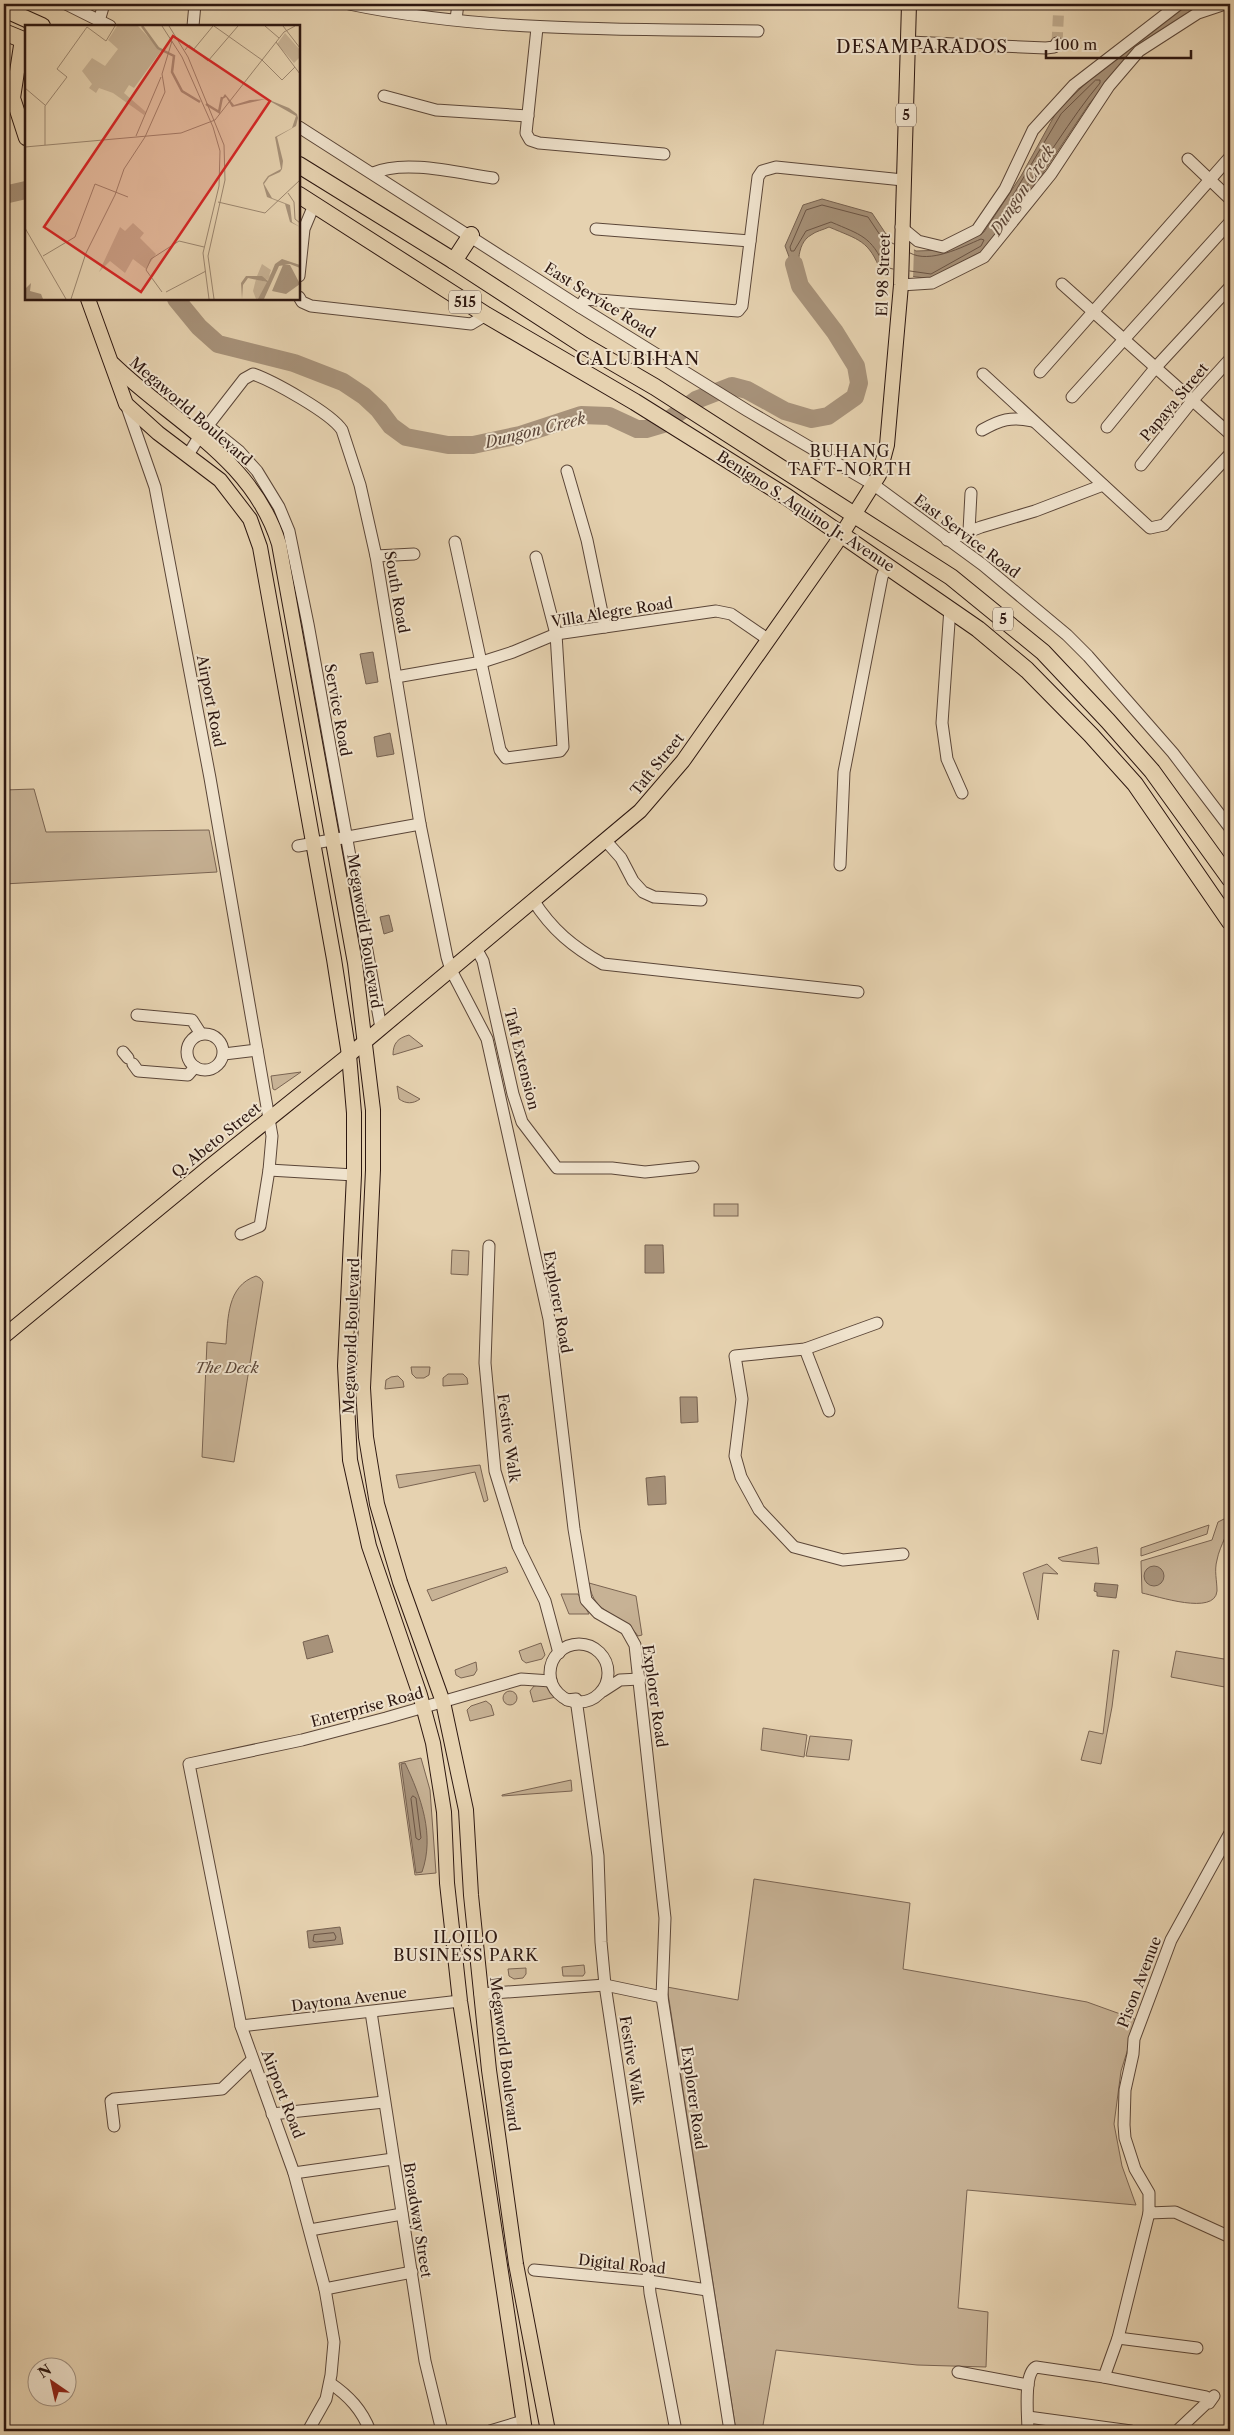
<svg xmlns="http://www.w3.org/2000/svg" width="1234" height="2435" viewBox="0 0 1234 2435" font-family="'Libre Caslon Text',serif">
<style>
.green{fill:#c7b295;stroke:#7a6452}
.water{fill:#a7927a;stroke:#766150}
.pier{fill:#e6d2b0}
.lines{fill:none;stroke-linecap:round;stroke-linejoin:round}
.shore{stroke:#6a5445;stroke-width:1}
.river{stroke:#a7927a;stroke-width:18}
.minor-tunnel{stroke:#c1ad90;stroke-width:11;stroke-dasharray:11 5.5;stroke-linecap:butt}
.minor-casing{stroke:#5b4638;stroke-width:13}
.major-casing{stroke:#2d1710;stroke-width:16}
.highway-casing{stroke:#2d1710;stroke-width:18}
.minor{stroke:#efe2cc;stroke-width:11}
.major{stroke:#e6d2b0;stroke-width:14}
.highway{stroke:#e6d2b0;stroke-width:16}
.labels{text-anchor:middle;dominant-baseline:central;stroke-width:4;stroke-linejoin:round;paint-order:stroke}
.shield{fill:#efe2cc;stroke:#675448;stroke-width:1}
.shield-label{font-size:14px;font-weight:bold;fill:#2d1710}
.street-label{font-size:15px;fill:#2d1710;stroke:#efe2cc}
.park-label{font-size:15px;font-style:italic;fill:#5b4638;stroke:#efe2cc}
.water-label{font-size:16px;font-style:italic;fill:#5e483a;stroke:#efe2cc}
.neighbourhood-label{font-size:16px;letter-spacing:1px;fill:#2d1710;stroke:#efe2cc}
.quarter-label{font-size:18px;letter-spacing:1px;fill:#2d1710;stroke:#efe2cc}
.inset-river{fill:none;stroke:#a7927a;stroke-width:2.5}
.inset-road{fill:none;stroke:#9c8770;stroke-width:1}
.view{fill:#d62828;fill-opacity:0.15;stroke:#d62828;stroke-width:2.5}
.inset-edge{fill:none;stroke:#2d1710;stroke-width:2.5}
</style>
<rect width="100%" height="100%" fill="#e6d2b0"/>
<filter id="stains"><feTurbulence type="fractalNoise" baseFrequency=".004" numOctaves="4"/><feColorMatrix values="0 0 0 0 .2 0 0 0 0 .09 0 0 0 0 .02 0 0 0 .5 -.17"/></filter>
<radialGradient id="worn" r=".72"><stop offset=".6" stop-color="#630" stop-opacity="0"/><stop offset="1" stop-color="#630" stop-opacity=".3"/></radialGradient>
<!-- green -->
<g class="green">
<path d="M34 789 46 832 209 830 217 872 4 884V790Z"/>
<path d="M409 1035 423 1046 393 1055C393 1043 398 1038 409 1035Z"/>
<path d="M301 1072 275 1090 273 1089 271 1076Z"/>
<path d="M397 1086 420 1099C413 1104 406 1104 399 1099Z"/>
<rect x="714" y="1204" width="24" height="12"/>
<path d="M452 1250 469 1251 468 1275 451 1274Z"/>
<path d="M256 1276 260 1278 263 1282 234 1462 202 1457 207 1342 226 1344C228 1318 227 1286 256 1276Z"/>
<path d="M411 1367H430L429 1375 424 1378H416L412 1374Z"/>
<path d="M448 1374H463L467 1378 468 1384 443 1386V1378Z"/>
<path d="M398 1376 403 1381 404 1387 385 1389 386 1380 391 1377Z"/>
<path d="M480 1465 488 1500 484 1502 475 1472 399 1488 396 1475Z"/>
<path d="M1230 1516C1230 1533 1220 1544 1217 1560 1214 1571 1217 1580 1217 1591 1215 1616 1157 1596 1142 1593L1141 1561 1212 1540 1218 1522Z"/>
<path d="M1209 1525 1207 1534 1141 1556V1548Z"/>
<path d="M1097 1547 1099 1564 1062 1561 1058 1558Z"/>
<path d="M1047 1564 1058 1574 1043 1573 1038 1620 1023 1573Z"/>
<path d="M506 1567 508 1572 432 1601 427 1590Z"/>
<path d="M589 1583 636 1596 642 1635 638 1636C620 1610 594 1617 589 1583Z"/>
<path d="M561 1594H578L589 1614H569Z"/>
<path d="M541 1643 545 1655 542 1659 526 1663 522 1660 519 1651Z"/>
<path d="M1113 1650 1119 1651 1112 1707 1101 1764 1081 1760 1089 1731 1103 1734Z"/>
<path d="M1176 1651 1230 1660V1688L1171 1677Z"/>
<path d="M476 1662 477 1670 474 1675 461 1678 456 1675 455 1670Z"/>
<path d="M549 1683 554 1686 556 1697 533 1702 530 1691 534 1686Z"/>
<circle cx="510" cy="1698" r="7"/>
<path d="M486 1701 491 1705 494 1715 470 1721 467 1710 471 1706Z"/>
<path d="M763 1728 807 1735 804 1757 761 1750Z"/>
<path d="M810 1736 852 1740 849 1760 806 1756Z"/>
<path d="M421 1758 430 1790 436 1873 415 1875 399 1763Z"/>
<path d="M571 1780 572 1791 502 1796V1795Z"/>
<path d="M754 1879 910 1903 903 1969 1087 2002 1137 2020 1121 2071 1114 2124 1122 2166 1136 2205 967 2190 958 2308 988 2312 986 2367 917 2365 776 2350 762 2431H736L667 1987 738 2000Z"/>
<path d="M584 1965 585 1973 583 1976H563L562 1967Z"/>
<path d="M526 1968V1974L523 1978 514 1979 509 1976 508 1969Z"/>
</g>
<!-- water -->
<g class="water">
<path d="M1186 4H1213L1134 52 1089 104 1039 179 984 250 932 279 881 272C869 240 859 240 829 227 823 230 816 231 811 235 795 244 798 271 800 286L785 246 803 205 822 199 872 213 886 234 916 251 944 250 984 232 1021 176 1057 111 1103 67Z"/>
<path d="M373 652 378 682 366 684 360 654Z"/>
<path d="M390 733 394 754 377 757 374 737Z"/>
<path d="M389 915 393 931 384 934 380 917Z"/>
<path d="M645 1245H663L664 1273H645Z"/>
<path d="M680 1397H697L698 1422 681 1423Z"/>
<path d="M665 1476 666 1504 648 1505 646 1478Z"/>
<circle cx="1154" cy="1576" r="10"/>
<path d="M1095 1583 1118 1585 1116 1598 1097 1596V1592L1094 1591Z"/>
<path d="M328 1635 333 1652 307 1659 303 1642Z"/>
<path d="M405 1763C421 1797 435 1835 422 1872L416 1873 401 1764Z"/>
<path d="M340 1927 343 1944 309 1948 307 1931Z"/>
</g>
<!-- pier -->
<path class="pier" d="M889 233 914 247 913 279 888 276Z"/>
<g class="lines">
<!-- shore -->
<g class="shore">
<path d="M1096 80H1100V83C1069 120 1046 162 1016 200L1013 201 1012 197 1061 114Z"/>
<path d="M893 269 885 267C871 236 861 235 831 222L806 231 794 251H791L790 247 806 210 822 205 868 217 882 238 894 244"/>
<path d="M910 271 931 274 981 246 984 240 981 239C962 247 930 264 910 253"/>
<path d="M413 1796 416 1798 421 1838 419 1840 416 1838 411 1799Z"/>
<path d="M334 1933 336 1937 335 1940 316 1942 313 1941 314 1935Z"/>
</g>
<!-- river -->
<g class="river">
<path d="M4 195 26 190"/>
<path d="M176 299 199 327 218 344 294 363 343 382 364 396 379 410 391 426 406 437 448 445H473L520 435 581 415 609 416 637 429H646L663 424 696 400 732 386 747 390 785 411 812 419 828 416 855 397 859 383 856 366 835 332 800 286 794 264"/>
</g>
<!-- minor-tunnel -->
<path class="minor-tunnel" d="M1057 43 1059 4"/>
<!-- minor casing -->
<g class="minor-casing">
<g id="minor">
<path d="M66 4 110 26"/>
<path d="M349 4C483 32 621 29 758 31"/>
<path d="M456 19 458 4"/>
<path d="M99 21 104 4"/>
<path d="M193 26 195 4"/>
<path d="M537 28 526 133 530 140 539 143 664 154"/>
<path d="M909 42 1046 48 1054 47 1057 43"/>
<path d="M384 96 436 110 528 116"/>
<path d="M299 127 580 307 748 411 874 485 983 565 1067 635 1088 656 1173 753 1230 828"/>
<path d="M1188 159 1230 199"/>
<path d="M373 173C405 159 458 173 493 178"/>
<path d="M901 227 918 241 943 247 977 230 1005 189 1033 130 1074 85 1179 4"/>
<path d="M596 229 750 241"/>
<path d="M299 276 304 229 314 205"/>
<path d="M1062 284 1230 434"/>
<path d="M901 285 932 283 984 257 1051 174 1109 86 1139 51 1198 13 1225 4"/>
<path d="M299 297 302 302 311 306 471 324 486 315"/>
<path d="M580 307 585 299 738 311 742 306 758 177 762 171 776 167 903 180"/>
<path d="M1040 372 1230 157"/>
<path d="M983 374 1150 528 1164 525 1230 454"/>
<path d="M1072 397 1230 222"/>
<path d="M126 404 155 487 210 778 272 1136 269 1170 260 1226 241 1234"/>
<path d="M208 426 239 451 257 471 279 507 289 531 308 624 381 1028"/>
<path d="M1107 427 1156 367 1230 287"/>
<path d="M982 430C1000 420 1011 416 1032 421"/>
<path d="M188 455 199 437 244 379 253 374C273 381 331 413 342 430L360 485 376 556 420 824 447 957 451 970 487 1039 549 1319 574 1529 586 1600 598 1613 626 1629 635 1645 665 1918 662 1997 730 2431"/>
<path d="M1141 465 1192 401 1230 359"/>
<path d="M567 471 587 540 605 627"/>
<path d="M969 531 971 493"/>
<path d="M947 540 981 527 1035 511 1103 485"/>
<path d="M455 542 500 750 506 758 560 751 563 747 556 634 536 557"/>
<path d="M376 556 414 554"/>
<path d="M950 608 942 723 947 759 962 793"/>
<path d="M396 677 482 662 513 652 556 634 716 611 731 614 769 640"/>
<path d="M605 840 621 858 633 881 643 892 654 897 701 900"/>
<path d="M298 846 420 824"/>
<path d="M840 865 844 772 882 577 887 564"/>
<path d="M533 900C552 930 573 947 603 964L858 992"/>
<path d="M476 948 483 961 513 1094 522 1122 557 1168H612L645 1172 693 1167"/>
<path d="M137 1015 192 1020 201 1034"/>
<circle cx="205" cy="1052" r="18"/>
<path d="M123 1052 128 1058"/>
<path d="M224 1054 257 1050"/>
<path d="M133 1064 138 1071 188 1075 195 1067"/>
<path d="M269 1170 354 1175"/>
<path d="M489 1246 485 1363 495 1471 518 1546 545 1601 559 1653"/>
<path d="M877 1323 805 1349 735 1356 742 1399 735 1456 741 1477 759 1510 794 1547 843 1560 903 1554"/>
<path d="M805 1349 829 1411"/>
<circle cx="579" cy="1673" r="29"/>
<path d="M603 1691 620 1680 640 1679"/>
<path d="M567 1700 576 1699 598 1856 601 1942 605 1985 648 2270 650 2293 676 2431"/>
<path d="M1230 1833 1171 1940 1134 2039 1133 2054 1125 2090 1124 2125 1125 2138 1135 2169 1149 2193V2213L1175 2212 1230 2237"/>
<path d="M480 1994 605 1985 662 1997"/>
<path d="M371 2012 425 2361 442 2431"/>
<path d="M241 2026 460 2001"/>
<path d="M272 2114 384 2102"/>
<path d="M114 2126 111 2101 114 2099 222 2089 252 2060"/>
<path d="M294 2173 393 2159"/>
<path d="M310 2230 402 2214"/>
<path d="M534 2270 649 2281 707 2290"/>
<path d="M325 2289 412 2272"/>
<path d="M1118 2338 1197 2348"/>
<path d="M958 2372 1028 2385"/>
<path d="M1104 2377 1118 2338 1149 2213"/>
<path d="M330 2383C349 2396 362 2410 370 2431"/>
<path d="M1028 2417 1131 2431"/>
<path d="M308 2431 326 2399 331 2375 334 2342 325 2289 294 2173 241 2026 189 1764 302 1740 386 1718 521 1679 551 1681"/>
<path d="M490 2431 523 2421"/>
<path d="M1028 2431C1028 2417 1023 2374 1036 2367L1104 2377 1206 2397 1209 2403 1214 2396 1177 2431"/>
</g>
</g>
<!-- major casing -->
<g class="major-casing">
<g id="major">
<path d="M22 39 13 98 26 138"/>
<path d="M88 299 126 404 158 433 220 480 250 519 260 547 334 959 349 1055 354 1113V1175L345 1366 350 1460 369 1546 420 1695 433 1743 444 1812 447 1883 460 2001 525 2431"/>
<path d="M113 364C174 423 253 459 279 544L355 963 373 1110V1170L363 1388 366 1437 377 1504 400 1582 443 1702 466 1810 471 1895 489 2070 516 2264 548 2431"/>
<path d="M4 1336 208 1168 349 1055 640 811 683 761 835 545 879 475 887 445 901 285 909 4"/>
</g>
</g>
<!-- highway casing -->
<g class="highway-casing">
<g id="highway">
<path d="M4 9 42 26"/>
<path d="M4 32 26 41"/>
<path d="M299 165 454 261 583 345 655 387 951 577 1043 652 1108 721 1152 771 1230 879"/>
<path d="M299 195 486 315 635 402 787 497 978 629 1027 670 1091 735 1135 784 1230 922"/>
<path d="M454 261 471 235"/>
</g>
</g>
<!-- minor -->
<use href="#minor" class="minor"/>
<!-- major -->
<use href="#major" class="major"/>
<!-- highway -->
<use href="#highway" class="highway"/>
</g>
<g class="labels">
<!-- shield labels -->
<g class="shield">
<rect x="896" y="103.5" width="20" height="23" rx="4"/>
<rect x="449" y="290.5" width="32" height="23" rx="4"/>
<rect x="993" y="607.5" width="20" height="23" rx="4"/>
</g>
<g class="shield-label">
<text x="906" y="115">5</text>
<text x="465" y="302">515</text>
<text x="1003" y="619">5</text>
</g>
<!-- street labels -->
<g class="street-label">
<text transform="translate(883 275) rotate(-88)">El 98 Street</text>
<text transform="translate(600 300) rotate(32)">East Service Road</text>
<text transform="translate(1174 402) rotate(-50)">Papaya Street</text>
<text transform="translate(191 411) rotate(41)">Megaworld Boulevard</text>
<text transform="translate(806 511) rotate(33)">Benigno S. Aquino Jr. Avenue</text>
<text transform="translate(967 536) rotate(37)">East Service Road</text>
<text transform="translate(397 592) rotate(80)">South Road</text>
<text transform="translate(612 612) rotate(-9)">Villa Alegre Road</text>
<text transform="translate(211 701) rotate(79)">Airport Road</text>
<text transform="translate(338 710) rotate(80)">Service Road</text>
<text transform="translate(657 764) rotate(-51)">Taft Street</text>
<text transform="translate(365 931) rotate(81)">Megaworld Boulevard</text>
<text transform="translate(522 1059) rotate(76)">Taft Extension</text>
<text transform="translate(216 1140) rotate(-39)">Q. Abeto Street</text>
<text transform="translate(558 1302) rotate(80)">Explorer Road</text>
<text transform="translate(351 1336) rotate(-88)">Megaworld Boulevard</text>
<text transform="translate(509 1438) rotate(82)">Festive Walk</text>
<text transform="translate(655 1696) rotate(82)">Explorer Road</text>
<text transform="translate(367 1707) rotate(-15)">Enterprise Road</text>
<text transform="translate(1139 1982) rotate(-69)">Pison Avenue</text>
<text transform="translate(349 1999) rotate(-7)">Daytona Avenue</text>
<text transform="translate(505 2054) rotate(83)">Megaworld Boulevard</text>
<text transform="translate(632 2060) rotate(81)">Festive Walk</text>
<text transform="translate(283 2094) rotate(69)">Airport Road</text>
<text transform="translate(694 2098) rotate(82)">Explorer Road</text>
<text transform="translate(418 2220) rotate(81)">Broadway Street</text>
<text transform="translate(622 2264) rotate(6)">Digital Road</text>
</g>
<!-- park labels -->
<g class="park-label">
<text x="227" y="1367">The Deck</text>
</g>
<!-- water labels -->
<g class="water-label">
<text transform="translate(1022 190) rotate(-57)">Dungon Creek</text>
<text transform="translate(535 430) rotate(-14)">Dungon Creek</text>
</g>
<!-- neighbourhood labels -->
<g class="neighbourhood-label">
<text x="850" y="451">BUHANG<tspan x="850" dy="18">TAFT-NORTH</tspan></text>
<text x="466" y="1937">ILOILO<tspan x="466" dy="18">BUSINESS PARK</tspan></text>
</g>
<!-- quarter labels -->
<g class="quarter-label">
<text x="922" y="47">DESAMPARADOS</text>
<text x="638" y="359">CALUBIHAN</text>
</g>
</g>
<!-- overview -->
<g transform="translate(25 25)">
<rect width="275" height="275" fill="#e6d2b0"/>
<path d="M92 1H113L136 26 109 63 104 60 99 68 121 87 119 90 88 68 74 63 71 68 64 63 67 59 57 46 67 33 80 41 93 24 83 15ZM260 8 275 25V32L269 38 252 19ZM108 198 119 208 115 213 131 229 121 244 108 234 100 248 85 236 74 247 95 202 100 206ZM237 239 246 245 244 251 248 246 236 274H231L228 266 231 254 241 257 243 255 232 251Z" fill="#c7b295"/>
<path d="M200 69 209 80 225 75 242 74 264 83 272 89 273 93 271 101 252 112 258 136 257 144 255 147 244 152 239 159 247 173 265 180 267 197 275 202 265 197 260 179 242 172 238 158 243 151 256 144 250 112 267 103 271 91 241 74 207 82 201 72 196 75ZM257 234 275 240V243L265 239 254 241 239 274H233L242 257 223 253 218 260 217 274 216 258 221 251H237L243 256 250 239ZM258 240H265L275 259 261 269 247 266ZM6 258 5 266 16 269 18 274H0V264Z" fill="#a7927a"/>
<path class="inset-river" d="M117 1 133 23 149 31 147 47 157 66 175 77M181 79 194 87 197 72"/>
<path class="inset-road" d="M137 1 157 32 188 102 195 126 194 161 178 228 184 274M144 1 163 32 199 120 200 155 183 231 189 274M189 1 237 35 257 55 270 42M240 1 254 13M258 1 275 23M251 17 275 49M169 24 183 36 213 1M160 25 164 20 169 24 188 1M0 63 20 80M111 111 136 52M20 120V81L42 52 32 44 62 2 81 16 90 1M0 122 156 108 190 95 259 7 270 1M263 168 269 177 270 194 275 198M193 177 240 188 275 155M0 203 41 274M18 231 50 212 70 159 103 172M137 267 121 245 126 234 154 216 179 222M141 267 181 246M46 274 61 228 90 170 99 144 120 112 140 67 137 49 147 16"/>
<path class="view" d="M148 11 245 76 116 267 19 202Z"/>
<rect width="275" height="275" class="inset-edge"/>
</g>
<!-- margin -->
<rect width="1234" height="2435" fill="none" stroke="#e6d2b0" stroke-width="20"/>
<rect x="5" y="5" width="1224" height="2425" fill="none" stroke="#2d1710" stroke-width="2.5"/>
<rect x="10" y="10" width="1214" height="2415" fill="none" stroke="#2d1710"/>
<!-- north arrow -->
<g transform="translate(52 2382) rotate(326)"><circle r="24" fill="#efe2cc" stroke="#a19181"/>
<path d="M0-4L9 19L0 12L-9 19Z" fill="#8f2418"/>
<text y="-8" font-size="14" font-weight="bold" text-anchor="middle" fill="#2d1710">N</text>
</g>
<!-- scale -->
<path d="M1046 50v8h145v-8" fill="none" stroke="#2d1710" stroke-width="2.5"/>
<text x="1054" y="50" font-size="15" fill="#2d1710" stroke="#efe2cc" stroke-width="4" paint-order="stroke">100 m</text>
<rect width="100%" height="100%" filter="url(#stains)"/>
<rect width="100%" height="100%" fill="url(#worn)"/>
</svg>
